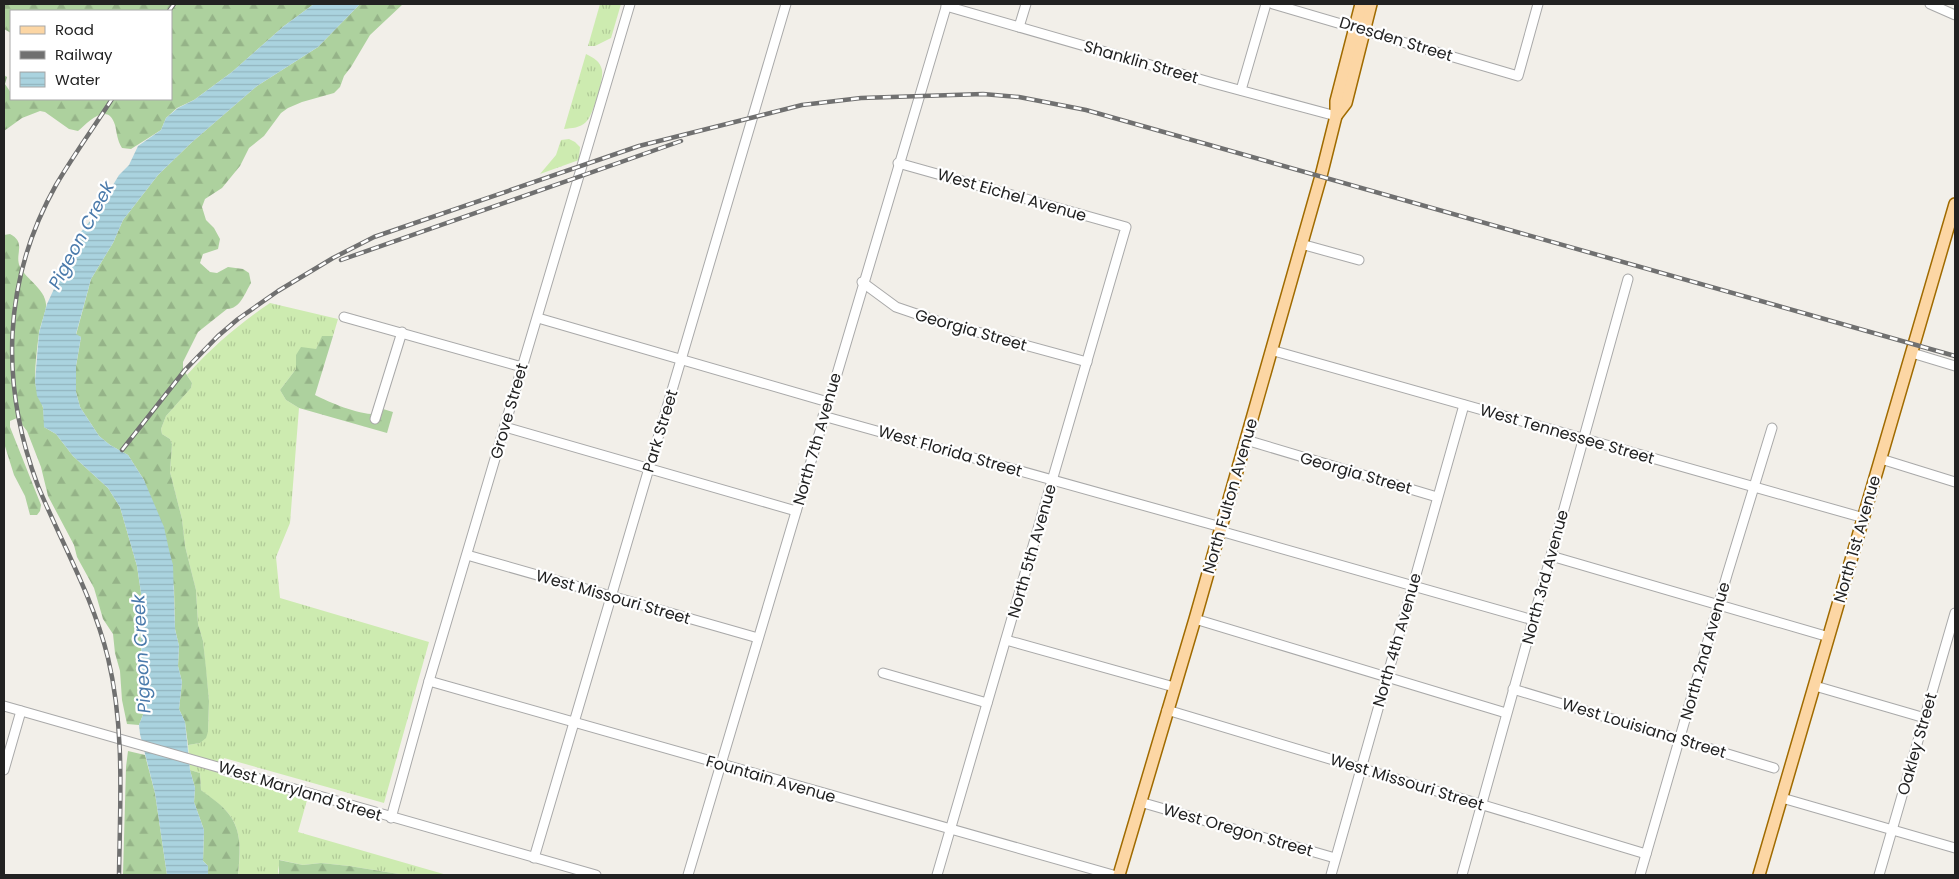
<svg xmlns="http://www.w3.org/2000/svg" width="1959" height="879" viewBox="0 0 1959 879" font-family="Poppins,sans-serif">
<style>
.grass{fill:url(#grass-tufts)}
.forest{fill:url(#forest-firs)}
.water{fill:url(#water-rules)}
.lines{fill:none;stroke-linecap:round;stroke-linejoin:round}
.minor-casing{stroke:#a9a9a9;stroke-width:11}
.major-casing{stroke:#a06b00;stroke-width:14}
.minor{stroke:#fff;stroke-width:9}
.major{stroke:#fcd6a4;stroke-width:11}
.rail-casing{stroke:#707070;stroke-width:4.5}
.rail{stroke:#fff;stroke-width:2.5;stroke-dasharray:8;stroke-linecap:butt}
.labels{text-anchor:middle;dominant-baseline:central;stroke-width:4.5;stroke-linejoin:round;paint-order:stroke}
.street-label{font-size:16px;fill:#222;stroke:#fff}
.water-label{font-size:18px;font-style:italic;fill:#4a7aab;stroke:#fff}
</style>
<defs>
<pattern id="grass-tufts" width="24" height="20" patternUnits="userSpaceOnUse" patternTransform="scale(1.25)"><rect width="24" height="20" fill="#cdebb0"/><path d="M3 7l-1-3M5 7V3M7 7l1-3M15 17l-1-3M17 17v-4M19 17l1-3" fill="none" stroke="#b0c997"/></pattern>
<pattern id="forest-firs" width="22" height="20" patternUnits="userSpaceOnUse" patternTransform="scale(1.25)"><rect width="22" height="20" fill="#add19e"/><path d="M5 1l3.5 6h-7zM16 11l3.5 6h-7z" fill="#95b388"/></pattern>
<pattern id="water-rules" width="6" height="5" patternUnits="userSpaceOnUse" patternTransform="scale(1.25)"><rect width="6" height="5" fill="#aad3df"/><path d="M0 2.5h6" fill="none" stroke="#92b5bf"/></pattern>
</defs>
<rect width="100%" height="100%" fill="#f2efe9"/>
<!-- grass -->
<g class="grass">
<path d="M600 4H621L611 38 595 46H588Z"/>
<path d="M586 54C594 58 600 61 602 70 604 79 593 116 586 122 580 128 572 128 564 129Z"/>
<path d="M569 139 575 142 580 147 579 160 540 174 556 155 561 140Z"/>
<path d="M270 303 338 319 333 336 322 337 316 349 296 355V369L280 390 286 400 299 408 290 523 276 557 280 598 429 642 384 803 224 758 220 775 307 800 298 832 447 875H405L349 866 321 863 303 865 280 860 278 871 279 875H238C240 855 243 831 228 813 221 804 209 797 201 790L200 773 190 770 188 745 200 743 208 732 209 701 203 641 198 624 196 590 185 546 182 519 170 472 172 444 170 439 162 434 161 429 166 416 191 388 192 383 187 375C212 347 239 324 270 303Z"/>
</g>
<!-- forest -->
<g class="forest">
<path d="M4 4H314L284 26 232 72 194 100 177 108 166 118 161 130 131 149 122 148C117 140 117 133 115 125 108 101 88 122 78 131L69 129 45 112 40 111 22 118 4 131V75L7 77 5 84 11 93V99H171V11H11V33L4 29Z"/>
<path d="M360 4H403L370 35 351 67 344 76 340 87 334 93 302 102 288 108 281 113 264 136 249 148 240 166 222 188 205 199 202 207 206 220 214 228 220 239 218 249 203 254 200 263 210 272 217 273 228 267 243 269 249 273 251 283C245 293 240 309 227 309L198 332 183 362V369L192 383 191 388 166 416 161 429 162 434 170 439 172 444 170 472 182 519 185 546 196 590 198 624 203 641 206 668 209 701 208 732 206 738 200 743 188 745 185 722 179 709 182 682 178 666 179 646 175 629 174 587 144 480 128 455 110 445 99 436 80 407 76 392V366L81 337 76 335 91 279 113 243 123 220 158 175 191 143 257 86 318 47Z"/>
<path d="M10 234C27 243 14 254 20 267 27 280 45 289 46 304 47 309 40 326 39 333 37 348 35 364 35 379 35 390 41 398 43 408 44 414 44 421 44 427L56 434 73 456 108 488 120 507 137 566 141 593 140 620 144 712 139 725 127 724 122 700 120 671 115 653 113 634 103 619 94 588 77 557 74 545 48 496 41 467 27 431 17 418 10 421V427L41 505 40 511 37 515H30L25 496 14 475 4 443V235Z"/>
<path d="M322 336H333L315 395C331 403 361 416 379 414L383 409 393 412 387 433 299 408 286 400 280 390 296 369V355L301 347 316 349Z"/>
<path d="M128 751 145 755 155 793 167 875H123L126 767Z"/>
<path d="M190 770 200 773 201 790C210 797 221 804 228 813 243 831 240 855 238 875H208V866L203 861 204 830 194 802 195 788Z"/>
<path d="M279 860 303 865 321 863 349 866 405 875H279Z"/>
</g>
<!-- water -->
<path class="water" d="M314 4H360L318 47 257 86 191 143 158 175 123 220 113 243 91 279 76 334 81 337 76 366V392L80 407 99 436 110 445 128 455 144 480 164 527 169 550 173 565 175 629 179 646 178 666 182 682 179 709 185 722 190 770 195 788 194 802 204 830 203 861 208 866V875H167L155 793 140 734 139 725 144 712 140 620 141 593 137 566 120 507 108 488 73 456 56 434 44 427 43 407 37 396 35 381 39 333 47 304 80 233 95 215 119 175 129 165 138 146 161 130 166 118 178 108 194 100 232 72 284 26Z"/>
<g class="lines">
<!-- minor casing -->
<g class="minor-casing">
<g id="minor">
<path d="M1273 4 1518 76 1538 4"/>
<path d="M1930 4 1955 15"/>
<path d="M946 6 1213 83 1336 116"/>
<path d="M1019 27 1026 4"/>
<path d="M1241 90 1266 4"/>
<path d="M898 163 1126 227 937 875"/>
<path d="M1301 244 1359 260"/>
<path d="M862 282 896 307 937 321 1087 362"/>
<path d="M344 317 522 367"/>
<path d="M538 318 828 402"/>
<path d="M1271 350 1864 518"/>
<path d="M1912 353 1955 366"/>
<path d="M823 416 1221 527"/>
<path d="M375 419 402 332"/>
<path d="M505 427 796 511"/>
<path d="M1246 440 1437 497"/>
<path d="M1881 459 1955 482"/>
<path d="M1220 531 1533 620"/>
<path d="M467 555 758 638"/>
<path d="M1551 556 1829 637"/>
<path d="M1195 619 1506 713"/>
<path d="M1006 640 1174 687"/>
<path d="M883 673 987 703"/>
<path d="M429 681 1113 875"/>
<path d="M1815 686 1925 718"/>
<path d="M1513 689 1774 768"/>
<path d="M4 706 596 875"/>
<path d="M1167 710 1646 854"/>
<path d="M4 770 21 711"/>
<path d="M1782 798 1955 848"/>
<path d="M1140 802 1335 858"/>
<path d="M391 818 429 681 630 4"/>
<path d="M534 858 786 4"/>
<path d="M688 875 947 4"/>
<path d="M1331 875 1464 405"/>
<path d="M1462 875 1628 279"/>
<path d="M1640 875 1727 575 1772 428"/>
<path d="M1879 875 1955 613"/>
</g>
</g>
<!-- major casing -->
<g class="major-casing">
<g id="major">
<path d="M1336 116 1346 103 1371 4"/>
<path d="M1119 875 1195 619 1321 176 1336 116V101L1361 4"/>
<path d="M1759 875 1955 204"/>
</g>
</g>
<!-- minor -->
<use href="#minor" class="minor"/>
<!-- major -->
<use href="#major" class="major"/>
<!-- rail casing -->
<g class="rail-casing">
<g id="rail">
<path d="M169 11 174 4"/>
<path d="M112 99C94 127 73 156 56 185 2 281 0 385 38 486 62 544 93 597 108 658 125 729 120 803 119 875"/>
<path d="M341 260 681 141"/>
<path d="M122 450 185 370 218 336 238 319 278 291 333 258 374 237 639 146 802 105 861 98 983 94 1019 97 1086 110 1955 356"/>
</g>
</g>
<!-- rail -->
<use href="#rail" class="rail"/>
</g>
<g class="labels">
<!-- street labels -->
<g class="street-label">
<text transform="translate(1396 39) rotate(17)">Dresden Street</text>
<text transform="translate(1141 62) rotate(16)">Shanklin Street</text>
<text transform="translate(1012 195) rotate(16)">West Eichel Avenue</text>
<text transform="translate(971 330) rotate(16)">Georgia Street</text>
<text transform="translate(509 411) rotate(-74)">Grove Street</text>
<text transform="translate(660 431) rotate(-73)">Park Street</text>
<text transform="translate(1567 434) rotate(16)">West Tennessee Street</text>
<text transform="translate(817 439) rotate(-74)">North 7th Avenue</text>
<text transform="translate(950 451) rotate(16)">West Florida Street</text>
<text transform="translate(1356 473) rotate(16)">Georgia Street</text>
<text transform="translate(1230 496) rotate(-74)">North Fulton Avenue</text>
<text transform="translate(1857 539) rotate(-74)">North 1st Avenue</text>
<text transform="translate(1032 551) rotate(-74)">North 5th Avenue</text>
<text transform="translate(1545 577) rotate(-75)">North 3rd Avenue</text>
<text transform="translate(613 597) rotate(16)">West Missouri Street</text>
<text transform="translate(1397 640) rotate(-74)">North 4th Avenue</text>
<text transform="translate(1705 651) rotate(-74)">North 2nd Avenue</text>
<text transform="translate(1644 728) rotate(17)">West Louisiana Street</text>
<text transform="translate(1917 744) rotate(-74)">Oakley Street</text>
<text transform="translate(771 779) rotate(16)">Fountain Avenue</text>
<text transform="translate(1407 782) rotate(17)">West Missouri Street</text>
<text transform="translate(300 791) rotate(17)">West Maryland Street</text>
<text transform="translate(1238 830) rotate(16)">West Oregon Street</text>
</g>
<!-- water labels -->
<g class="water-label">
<text transform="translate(81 235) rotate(-62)">Pigeon Creek</text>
<text transform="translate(141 654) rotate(-93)">Pigeon Creek</text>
</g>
</g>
<!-- border -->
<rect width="1959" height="879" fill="none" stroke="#222222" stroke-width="10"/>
<!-- legend -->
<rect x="10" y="10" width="162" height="90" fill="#ffffff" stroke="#a7a7a7"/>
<rect x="20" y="26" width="25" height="8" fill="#fcd6a4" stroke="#a7a7a7"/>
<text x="55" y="35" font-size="15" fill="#222222">Road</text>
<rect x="20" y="51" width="25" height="8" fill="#707070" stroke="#a7a7a7"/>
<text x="55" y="60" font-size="15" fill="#222222">Railway</text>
<rect x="20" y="72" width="25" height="15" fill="url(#water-rules)" stroke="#a7a7a7"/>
<text x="55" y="85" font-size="15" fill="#222222">Water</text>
</svg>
